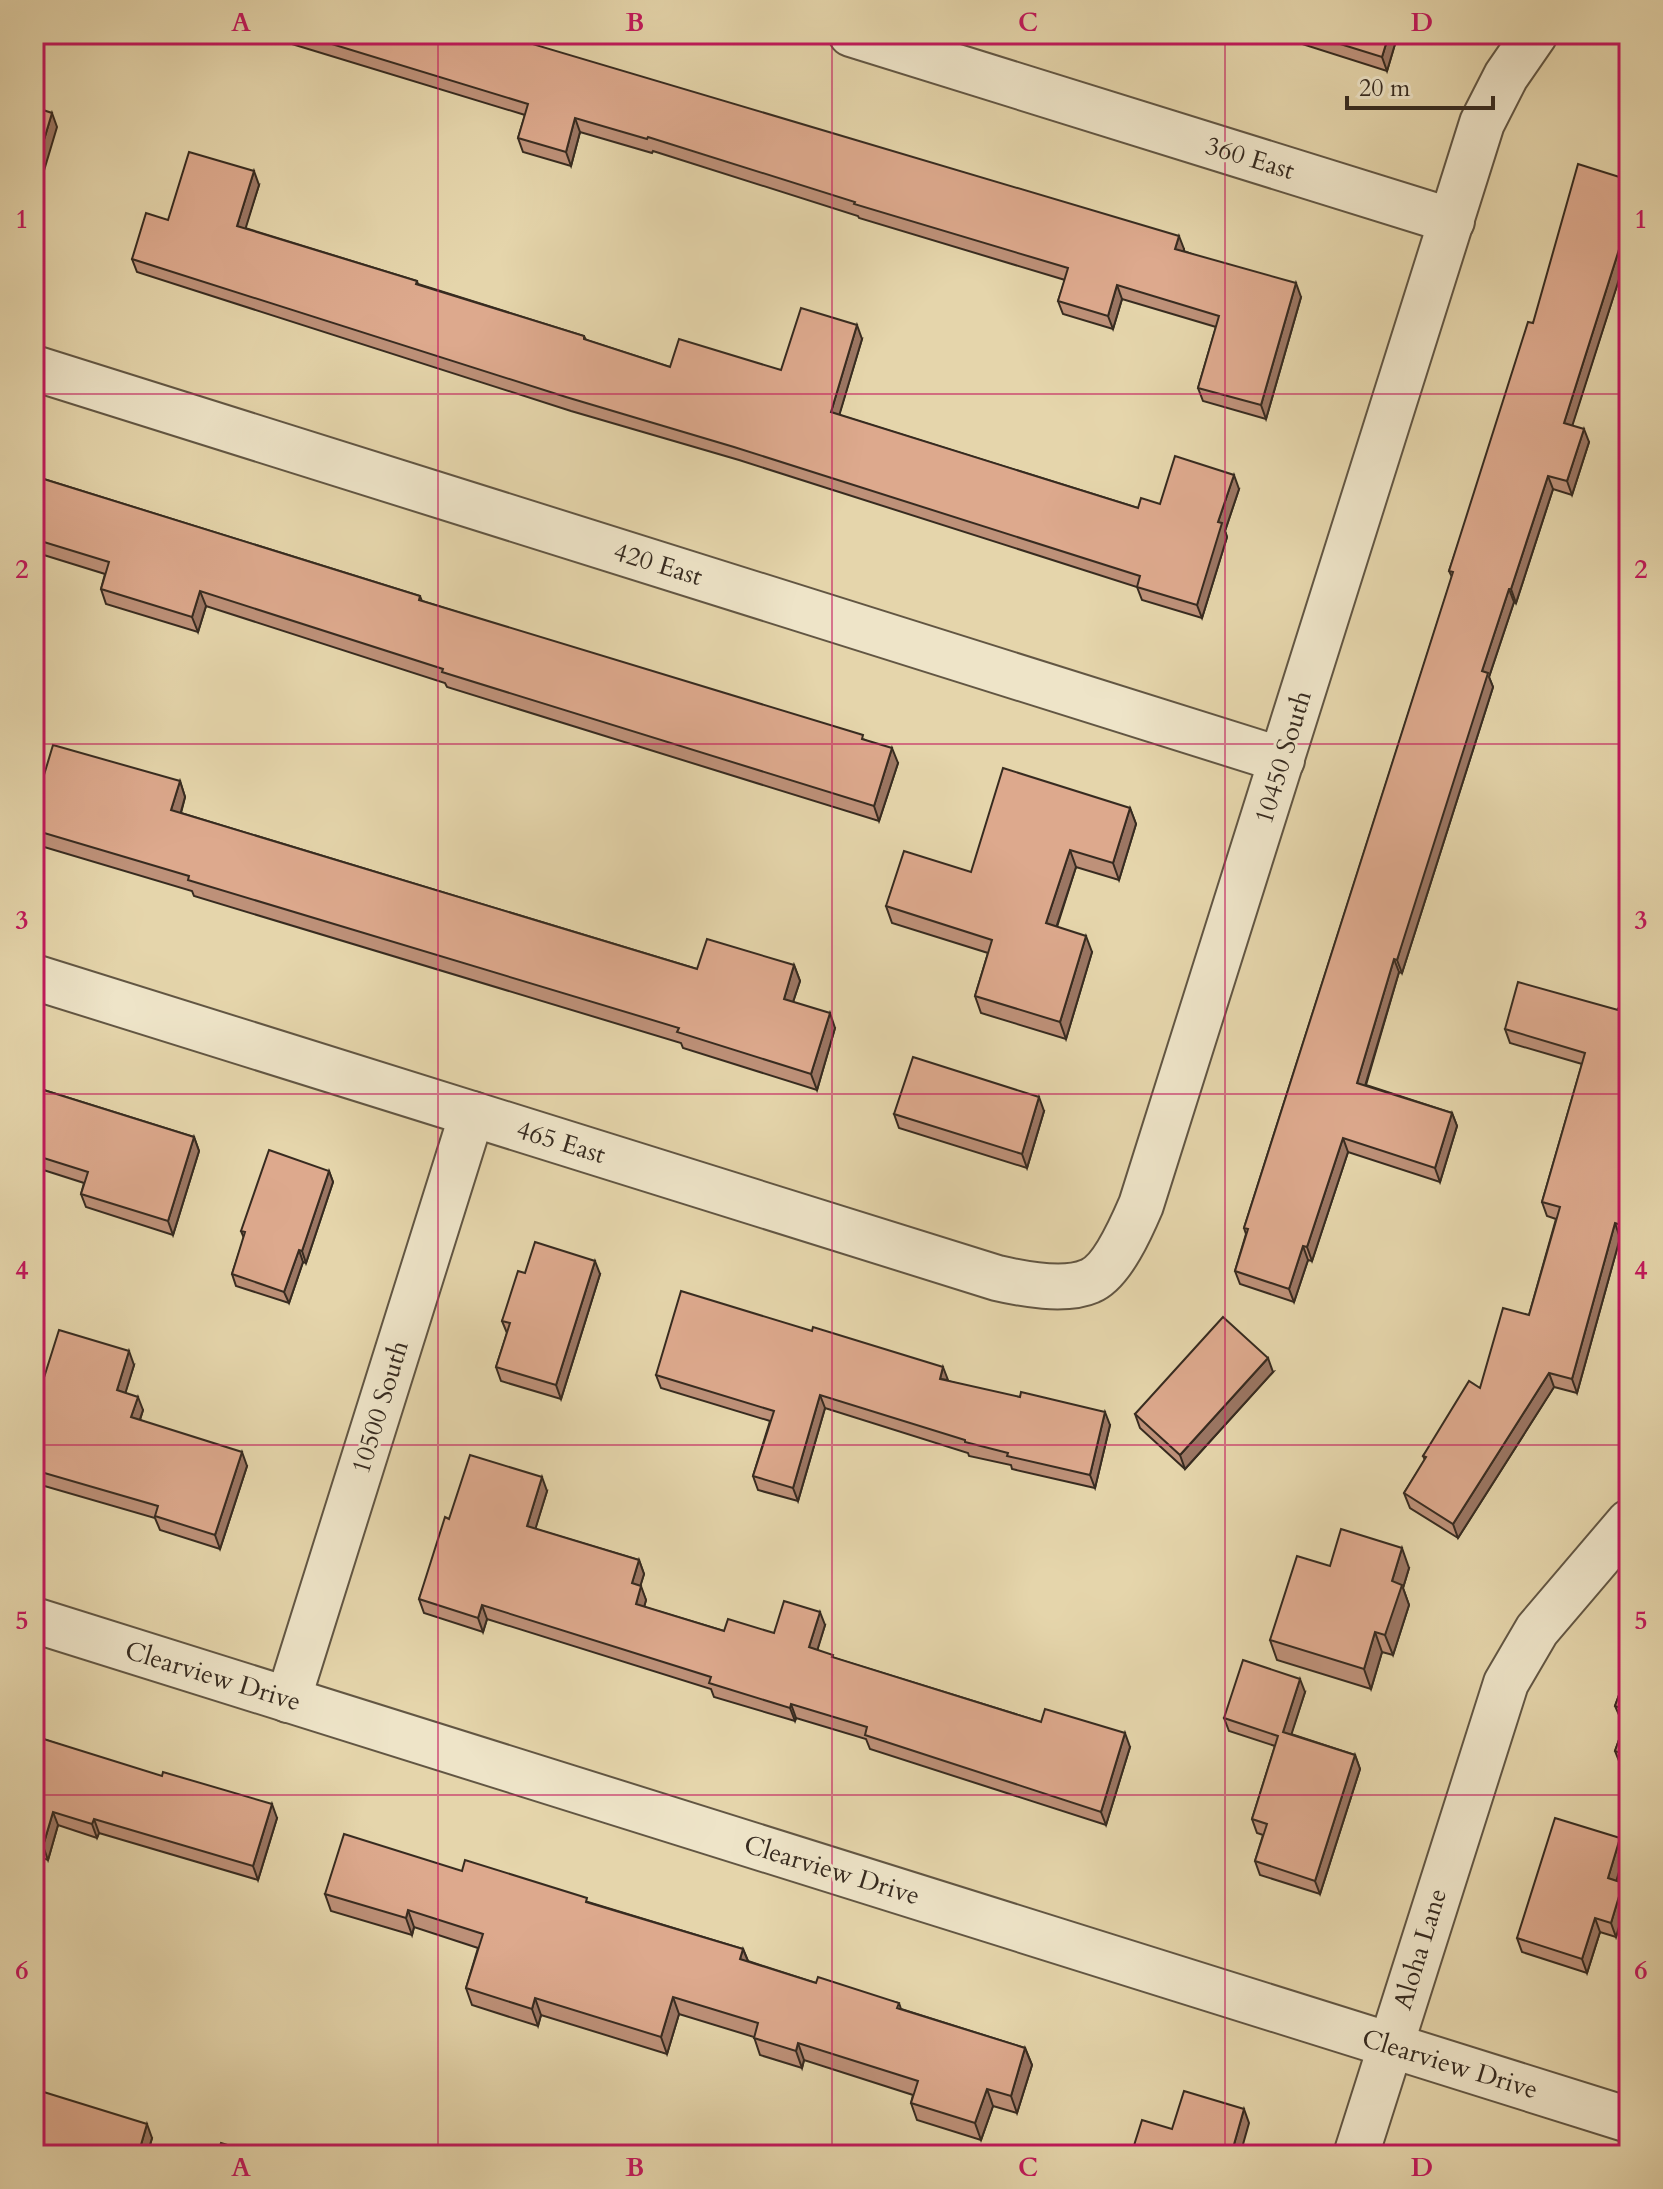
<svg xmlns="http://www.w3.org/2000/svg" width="1663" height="2189" viewBox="0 0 1663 2189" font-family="Cardo,serif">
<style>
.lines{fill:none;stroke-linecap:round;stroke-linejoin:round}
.street-casing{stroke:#625643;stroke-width:48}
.street{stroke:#eee4c8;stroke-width:44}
.wall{fill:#be9179;stroke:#372b20;stroke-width:2}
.shaded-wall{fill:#9b7663;stroke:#372b20;stroke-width:2}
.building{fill:#dda98d;stroke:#372b20;stroke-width:2}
.grid{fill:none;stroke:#c2185b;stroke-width:2;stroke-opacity:0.55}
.labels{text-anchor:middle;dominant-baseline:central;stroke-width:6;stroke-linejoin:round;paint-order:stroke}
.street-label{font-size:26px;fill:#372b20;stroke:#eee4c8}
.neatline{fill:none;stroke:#c2185b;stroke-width:3}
.grid-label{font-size:26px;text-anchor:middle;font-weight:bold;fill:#c2185b}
</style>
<rect width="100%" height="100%" fill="#e5d5ab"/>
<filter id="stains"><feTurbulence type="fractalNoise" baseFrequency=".0025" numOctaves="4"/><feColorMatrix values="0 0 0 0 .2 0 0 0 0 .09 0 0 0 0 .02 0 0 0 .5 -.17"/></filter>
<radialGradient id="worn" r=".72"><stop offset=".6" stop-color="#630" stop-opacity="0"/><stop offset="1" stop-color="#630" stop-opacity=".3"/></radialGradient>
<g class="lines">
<!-- street casing -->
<g class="street-casing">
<g id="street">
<path d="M851 34 1452 221"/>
<path d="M34 368 1282 760"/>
<path d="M34 977 997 1278C1023 1284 1065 1292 1090 1281 1112 1272 1132 1226 1141 1205L1482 123 1506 76 1535 34"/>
<path d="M34 1620 1629 2120"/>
<path d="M288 1700 472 1114"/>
<path d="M1356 2155 1506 1683 1537 1630 1629 1522"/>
</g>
</g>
<!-- street -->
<use href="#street" class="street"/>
</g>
<!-- wall -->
<g class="wall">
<path d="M259 34H499L1184 249V251L1301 297 1266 419 1203 401 1198 388 1216 327 1122 299 1113 329 1063 314 1058 301 1065 280 859 218 858 216 653 151 652 153 580 132 571 166 523 152 518 138 525 115Z"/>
<path d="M1279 34H1398L1387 71 1280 37Z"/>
<path d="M1629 180V248L1572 425 1589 442 1572 495 1553 489 1516 603 1514 602 1489 677 1493 687 1402 973 1399 972 1366 1085 1452 1113 1457 1126 1440 1182 1348 1152 1312 1261 1308 1260 1294 1302 1240 1284 1235 1271 1246 1234 1244 1228 1452 577 1449 571 1533 323Z"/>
<path d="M259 185 245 228 417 281 418 284 584 336 586 340 670 367 781 370 862 339 839 415 1138 508 1239 489 1225 531 1227 537 1202 618 1142 600 1137 587 739 460 571 411 137 272 132 259 168 220Z"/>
<path d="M34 476 420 596 422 601 865 740 898 763 879 821 447 687 445 683 206 606 198 632 106 604 101 589 105 574 34 552Z"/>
<path d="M34 771 44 775 180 781 185 797 181 813 697 969 794 965 800 981 793 1002 835 1028 817 1090 683 1048 681 1043 194 896 192 891 34 844Z"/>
<path d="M1130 808 1136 824 1119 880 1076 867 1057 927 1092 952 1066 1039 981 1013 975 996 988 953 892 923 886 906Z"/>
<path d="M1629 977V1232L1627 1240 1620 1238 1577 1393 1554 1387 1458 1538 1410 1508 1404 1493 1425 1460 1423 1456 1480 1388 1529 1315 1556 1219 1547 1216 1542 1202 1582 1064 1510 1043 1505 1029 1618 1010Z"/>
<path d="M34 1087 194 1137 199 1151 173 1235 86 1207 81 1194 84 1183 34 1167Z"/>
<path d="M1044 1111 1027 1168 899 1128 894 1114Z"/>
<path d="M329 1171 333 1182 306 1263 303 1262 289 1303 236 1286 232 1274 244 1238 241 1231Z"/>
<path d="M525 1273 600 1274 561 1399 501 1381 496 1367 507 1333 502 1321Z"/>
<path d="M812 1331 948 1381 1110 1425 1095 1488 1012 1469 1011 1465 969 1456 968 1453 825 1408 798 1501 758 1490 753 1476 770 1421 661 1388 656 1375Z"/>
<path d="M134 1365 125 1393 143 1410 140 1420 247 1466 220 1549 160 1530 155 1518 34 1483V1406Z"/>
<path d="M1273 1372 1185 1469 1140 1428 1135 1414Z"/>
<path d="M547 1491 535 1529 639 1560 644 1574 640 1586 646 1600 644 1607 724 1631 774 1633 825 1625 817 1650 834 1658 1041 1722 1130 1747 1106 1825 870 1749 866 1739 796 1718 795 1721 714 1697 711 1689 487 1619 483 1632 424 1613 419 1599 449 1519Z"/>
<path d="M1330 1566 1409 1568 1403 1588 1409 1605 1393 1655 1382 1652 1371 1689 1277 1660 1270 1640Z"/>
<path d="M1629 1668V1773L1623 1771 1615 1751 1624 1726 1615 1706Z"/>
<path d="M1305 1692 1291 1734 1355 1755 1360 1769 1320 1894 1260 1875 1255 1861 1263 1835 1257 1833 1252 1819 1275 1746 1229 1731 1224 1718Z"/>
<path d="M34 1736 277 1818 258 1880 99 1833 97 1838 58 1825 48 1860 34 1855Z"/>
<path d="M1625 1852 1616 1881 1628 1896 1616 1937 1600 1932 1587 1973 1522 1952 1517 1938Z"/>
<path d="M325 1894 588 1902 743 1949 748 1961 816 1983 899 2003 901 2009 1025 2048 1032 2065 1017 2113 993 2106 981 2140 917 2120 911 2103 913 2095 804 2060 802 2068 760 2055 754 2037 679 2014 667 2054 541 2015 538 2026 472 2005 466 1988 478 1948 414 1927 412 1935 331 1911Z"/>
<path d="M34 2089 152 2138 147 2155H34Z"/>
</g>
<!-- shaded-wall -->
<g class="shaded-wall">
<path d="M1389 34H1398L1387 71 1382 57Z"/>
<path d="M52 113 57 127 34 204V173Z"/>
<path d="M575 118 580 132 571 166 566 152Z"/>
<path d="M254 171 259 185 242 240 237 226Z"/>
<path d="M1629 218V248L1569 436 1564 423Z"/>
<path d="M1179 236 1184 249 1180 262 1175 249Z"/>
<path d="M1296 283 1301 297 1266 419 1261 405Z"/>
<path d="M1117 285 1122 299 1113 329 1108 316Z"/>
<path d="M857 325 862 339 836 426 831 412Z"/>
<path d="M1584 429 1589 442 1572 495 1567 481Z"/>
<path d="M1234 475 1239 489 1225 531 1227 537 1202 618 1197 605 1218 522Z"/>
<path d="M1548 476 1553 489 1516 603 1511 589Z"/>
<path d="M1509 589 1514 602 1489 677 1493 687 1402 973 1397 960 1482 671Z"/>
<path d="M200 591 206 606 198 632 192 617Z"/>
<path d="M892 748 898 763 879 821 874 806Z"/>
<path d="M180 781 185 797 177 826 171 810Z"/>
<path d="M1130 808 1136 824 1119 880 1113 863Z"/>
<path d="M1070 850 1076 867 1052 940 1046 923Z"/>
<path d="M1086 936 1092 952 1066 1039 1060 1022Z"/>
<path d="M1394 959 1399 972 1362 1096 1357 1083Z"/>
<path d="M794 965 800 981 789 1014 784 999Z"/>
<path d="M830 1013 835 1028 817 1090 811 1074Z"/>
<path d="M1039 1097 1044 1111 1027 1168 1022 1154Z"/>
<path d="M1452 1113 1457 1126 1440 1182 1435 1168Z"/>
<path d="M194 1137 199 1151 173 1235 168 1221Z"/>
<path d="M1343 1138 1348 1152 1312 1261 1307 1247Z"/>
<path d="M329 1171 333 1182 306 1263 302 1251Z"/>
<path d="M1629 1200V1232L1627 1240 1621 1225Z"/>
<path d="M1615 1223 1620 1238 1577 1393 1572 1379Z"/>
<path d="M1303 1246 1308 1260 1294 1302 1289 1289Z"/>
<path d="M299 1250 303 1262 289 1303 284 1292Z"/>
<path d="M595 1261 600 1274 561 1399 556 1385Z"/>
<path d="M129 1351 134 1365 122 1404 117 1390Z"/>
<path d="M1268 1358 1273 1372 1185 1469 1180 1455Z"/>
<path d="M943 1367 948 1380 940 1379Z"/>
<path d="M1549 1373 1554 1387 1458 1538 1453 1524Z"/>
<path d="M820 1395 825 1408 798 1501 793 1488Z"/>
<path d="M138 1397 143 1410 136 1431 131 1417Z"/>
<path d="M1105 1412 1110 1425 1095 1488 1090 1475Z"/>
<path d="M242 1452 247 1466 220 1549 215 1535Z"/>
<path d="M542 1477 547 1491 532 1540 527 1526Z"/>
<path d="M1402 1548 1409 1568 1403 1588 1409 1605 1393 1655 1385 1635 1392 1581Z"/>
<path d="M639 1560 644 1574 637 1597 632 1583Z"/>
<path d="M641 1586 646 1600 641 1618 636 1604Z"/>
<path d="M482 1605 487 1619 483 1632 478 1618Z"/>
<path d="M820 1612 825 1625 814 1661 809 1647Z"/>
<path d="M1375 1632 1382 1652 1371 1689 1364 1669Z"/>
<path d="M1300 1679 1305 1692 1288 1745 1283 1732Z"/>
<path d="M791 1704 796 1718 795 1721 790 1708Z"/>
<path d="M1125 1733 1130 1747 1106 1825 1101 1812Z"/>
<path d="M1355 1755 1360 1769 1320 1894 1315 1881Z"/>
<path d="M272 1804 277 1818 258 1880 253 1866Z"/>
<path d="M53 1812 58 1825 48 1860 43 1846Z"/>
<path d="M94 1819 99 1833 97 1838 92 1824Z"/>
<path d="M1620 1838 1625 1852 1613 1892 1608 1878Z"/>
<path d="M1623 1883 1628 1896 1616 1937 1611 1923Z"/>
<path d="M408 1910 414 1927 412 1935 406 1918Z"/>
<path d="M1595 1918 1600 1932 1587 1973 1582 1959Z"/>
<path d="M743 1949 750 1966 740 1959Z"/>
<path d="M673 1997 679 2014 667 2054 661 2037Z"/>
<path d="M535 1998 541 2015 538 2026 532 2009Z"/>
<path d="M798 2043 804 2060 802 2068 796 2051Z"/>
<path d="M1025 2048 1032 2065 1017 2113 1011 2096Z"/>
<path d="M987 2089 993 2106 981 2140 975 2123Z"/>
<path d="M1244 2109 1249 2123 1240 2155H1231Z"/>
<path d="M147 2124 152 2138 147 2155H138Z"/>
</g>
<!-- building -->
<g class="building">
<path d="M299 34H499L1179 236 1175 249 1296 283 1261 405 1198 388 1219 316 1117 285 1108 316 1058 301 1068 268 854 204 855 202 648 137 647 139 575 118 566 152 518 138 528 104Z"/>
<path d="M1308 34H1389L1382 57Z"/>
<path d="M34 107 52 113 34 173Z"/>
<path d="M189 152 254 171 237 226 417 281 416 284 584 336V339L670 367 679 339 781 370 801 308 857 325 831 412 1138 508 1141 498 1160 504 1175 456 1234 475 1218 522 1222 523 1197 605 1137 587 1140 576 734 447 566 397 132 259 146 213 168 220Z"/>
<path d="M1578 164 1629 180V218L1564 423 1584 429 1567 481 1548 476 1511 589H1509L1482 671 1488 673 1397 960 1394 959 1357 1083 1452 1113 1435 1168 1343 1138 1307 1247 1303 1246 1289 1289 1235 1271 1248 1229 1244 1228 1453 572 1449 571 1528 322 1533 323Z"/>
<path d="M34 476 420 596 419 600 863 735 862 739 892 748 874 806 442 672 443 669 200 591 192 617 101 589 109 562 34 539Z"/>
<path d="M53 745 180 781 171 810 697 969 707 939 794 965 784 999 830 1013 811 1074 677 1032 679 1028 188 880 189 876 34 830V771L44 775Z"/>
<path d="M1003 768 1130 808 1113 863 1070 850 1046 923 1086 936 1060 1022 975 996 992 940 886 906 904 851 971 872Z"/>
<path d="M1629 977V1200L1621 1225 1615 1223 1572 1379 1549 1373 1453 1524 1404 1493 1426 1457 1423 1456 1469 1381 1480 1388 1503 1308 1529 1315 1560 1207 1542 1202 1585 1053 1505 1029 1518 982 1618 1010Z"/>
<path d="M913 1057 1039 1097 1022 1154 894 1114Z"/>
<path d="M34 1087 194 1137 168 1221 81 1194 88 1172 34 1155Z"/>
<path d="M269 1150 329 1171 302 1251 299 1250 284 1292 232 1274 245 1232 241 1231Z"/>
<path d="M535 1242 595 1261 556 1385 496 1367 510 1323 502 1321 518 1271 525 1273Z"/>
<path d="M681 1291 812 1331 813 1327 943 1367 940 1379 1020 1397 1021 1392 1105 1412 1090 1475 1007 1456 1008 1453 965 1442V1440L820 1395 793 1488 753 1476 774 1411 656 1375Z"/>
<path d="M1223 1317 1268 1358 1180 1455 1135 1414Z"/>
<path d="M59 1330 129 1351 117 1390 138 1397 131 1417 242 1452 215 1535 155 1516 158 1506 34 1470V1406H35Z"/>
<path d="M470 1455 542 1477 527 1526 639 1560 632 1583 641 1586 636 1604 724 1631 728 1619 774 1633 784 1601 820 1612 809 1647 833 1655 832 1657 1041 1722 1045 1709 1125 1733 1101 1812 865 1735 867 1727 791 1704 790 1708 709 1683 711 1677 482 1605 478 1618 419 1599 445 1517 449 1519Z"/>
<path d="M1341 1529 1402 1548 1392 1581 1402 1585 1385 1635 1375 1632 1364 1669 1270 1640 1297 1556 1330 1566Z"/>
<path d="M1243 1660 1300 1679 1283 1732 1355 1755 1315 1881 1255 1861 1267 1824 1252 1819 1278 1736 1224 1718Z"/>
<path d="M1629 1668V1711L1615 1706Z"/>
<path d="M1629 1712V1756L1615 1751Z"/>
<path d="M34 1736 162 1776 163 1772 272 1804 253 1866 94 1819 92 1824 53 1812 43 1846 34 1843Z"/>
<path d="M1555 1818 1620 1838 1608 1878 1623 1883 1611 1923 1595 1918 1582 1959 1517 1938Z"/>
<path d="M344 1834 462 1871 465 1860 587 1898 586 1902 743 1949 740 1959 816 1983 818 1977 899 2003 897 2008 1025 2048 1011 2096 987 2089 975 2123 911 2103 918 2081 798 2043 796 2051 754 2038 758 2023 673 1997 661 2037 535 1998 532 2009 466 1988 483 1934 408 1910 406 1918 325 1894Z"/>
<path d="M34 2089 147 2124 138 2155H47V2154L34 2149Z"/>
<path d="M1184 2091 1244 2109 1231 2155H1131L1142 2120 1172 2129Z"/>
<path d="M221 2143 260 2155H217Z"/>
</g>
<!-- grid -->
<path class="grid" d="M438 34V2155M832 34V2155M1225 34V2155M34 394H1629M34 744H1629M34 1094H1629M34 1445H1629M34 1795H1629"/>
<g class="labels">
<!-- street labels -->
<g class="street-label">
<text transform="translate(1250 158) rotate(17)">360 East</text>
<text transform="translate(658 564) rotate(17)">420 East</text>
<text transform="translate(1283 757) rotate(-73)">10450 South</text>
<text transform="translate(561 1142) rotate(17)">465 East</text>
<text transform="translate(380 1407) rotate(-73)">10500 South</text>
<text transform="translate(213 1676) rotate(17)">Clearview Drive</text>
<text transform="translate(832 1870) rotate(17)">Clearview Drive</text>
<text transform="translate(1420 1949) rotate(-73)">Aloha Lane</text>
<text transform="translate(1450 2064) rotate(17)">Clearview Drive</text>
</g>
</g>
<!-- margin -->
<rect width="1663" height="2189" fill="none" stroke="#e5d5ab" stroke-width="88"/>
<!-- scale -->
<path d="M1347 96v12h146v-12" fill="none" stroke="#372b20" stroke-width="4"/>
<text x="1359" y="96" font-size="24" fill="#372b20" stroke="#eee4c8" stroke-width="6" paint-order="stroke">20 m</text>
<rect x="44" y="44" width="1575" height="2101" class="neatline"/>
<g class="grid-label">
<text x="241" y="31">A</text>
<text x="635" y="31">B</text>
<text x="1028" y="31">C</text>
<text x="1422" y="31">D</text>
<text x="22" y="228">1</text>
<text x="1641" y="228">1</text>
<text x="22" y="578">2</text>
<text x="1641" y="578">2</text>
<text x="22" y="929">3</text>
<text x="1641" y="929">3</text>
<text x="22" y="1279">4</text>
<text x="1641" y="1279">4</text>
<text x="22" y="1629">5</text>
<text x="1641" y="1629">5</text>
<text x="22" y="1979">6</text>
<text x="1641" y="1979">6</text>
<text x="241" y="2176">A</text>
<text x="635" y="2176">B</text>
<text x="1028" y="2176">C</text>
<text x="1422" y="2176">D</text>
</g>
<rect width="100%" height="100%" filter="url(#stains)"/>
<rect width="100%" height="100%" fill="url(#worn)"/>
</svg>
